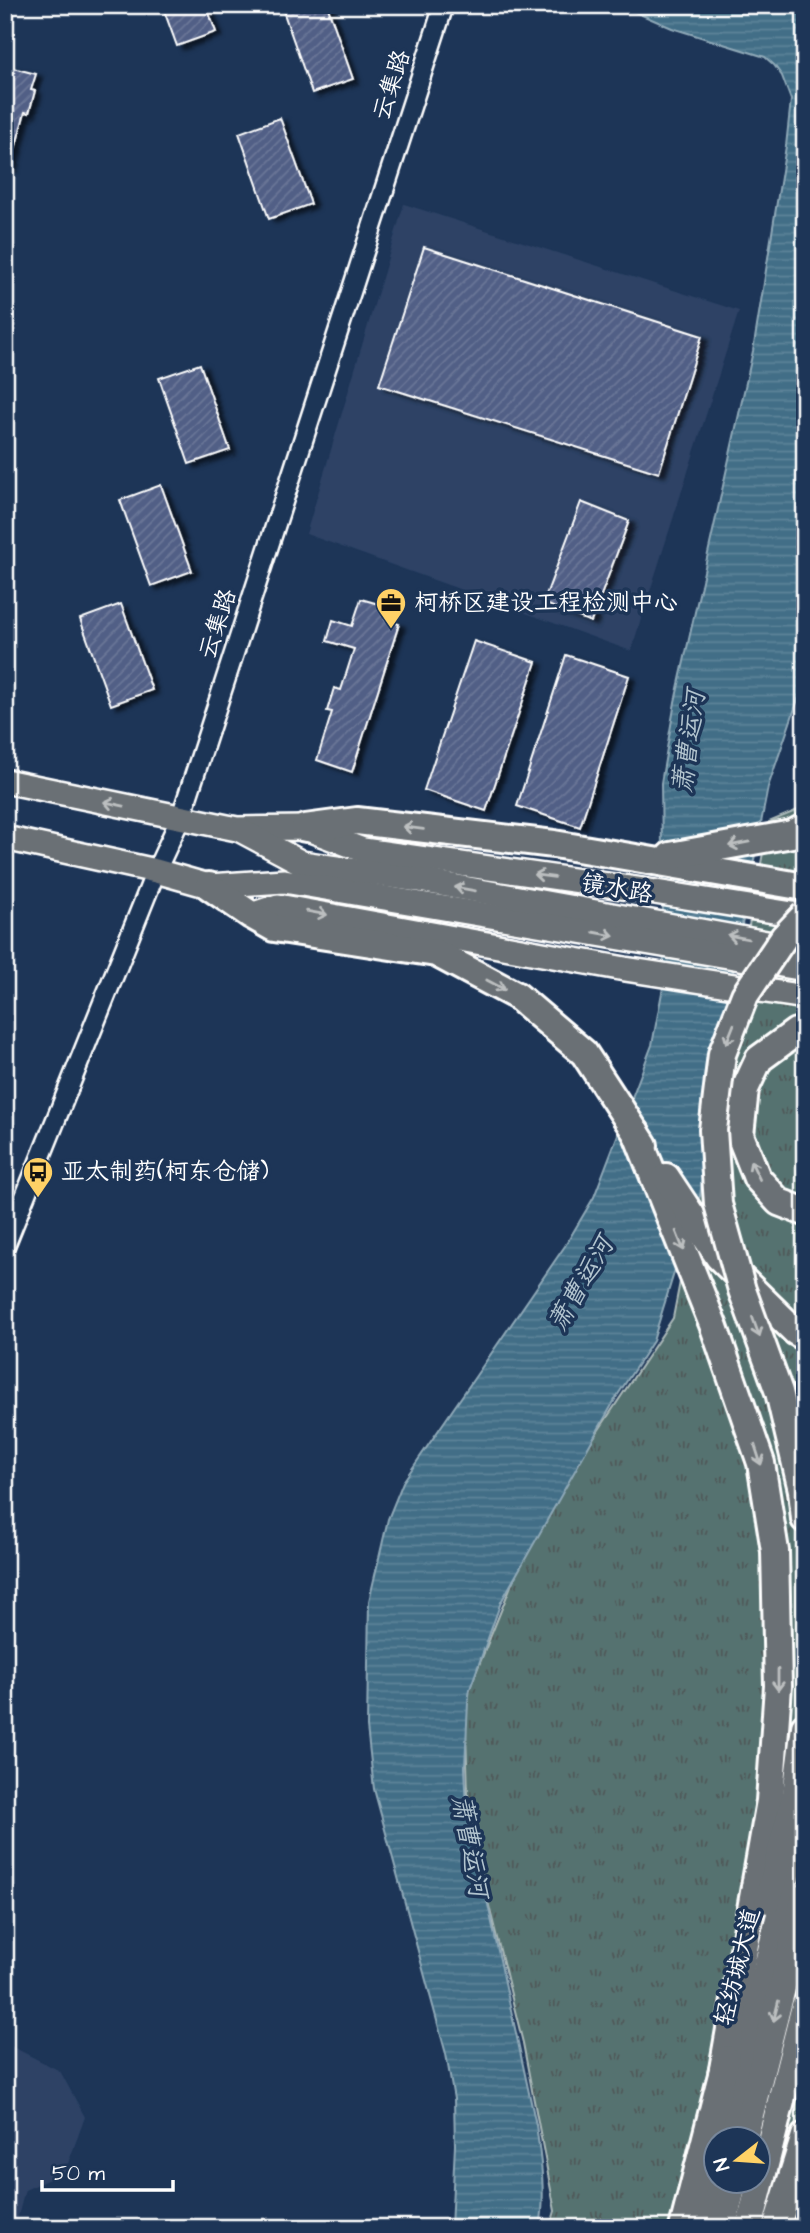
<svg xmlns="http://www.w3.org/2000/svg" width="810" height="2233" viewBox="0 0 810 2233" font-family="'Architects Daughter','LXGW WenKai TC',sans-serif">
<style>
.built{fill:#2d4265}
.park{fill:url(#park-tufts);stroke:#aab8b8;stroke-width:2;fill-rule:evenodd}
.water{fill:url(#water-rules);stroke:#8ea8b7;stroke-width:2}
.building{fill:url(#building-hatch);stroke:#fff;stroke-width:2;filter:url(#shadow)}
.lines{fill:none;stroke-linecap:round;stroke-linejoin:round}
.minor-casing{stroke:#fff;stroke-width:23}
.major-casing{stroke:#fff;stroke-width:28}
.highway-casing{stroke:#fff;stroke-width:32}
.minor{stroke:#1d3557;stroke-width:18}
.major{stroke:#6a7074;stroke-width:23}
.highway{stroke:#6a7074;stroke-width:26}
.highway-bridge-casing{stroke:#fff;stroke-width:32;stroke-linecap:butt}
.highway-bridge{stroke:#6a7074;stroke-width:26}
.oneway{stroke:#bcbfc0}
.labels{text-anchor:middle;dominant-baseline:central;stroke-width:7;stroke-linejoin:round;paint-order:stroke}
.street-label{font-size:24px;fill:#fff;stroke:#1d3557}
.poi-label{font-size:24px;fill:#fff;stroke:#1d3557;text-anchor:start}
.water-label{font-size:26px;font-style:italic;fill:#b3c5cf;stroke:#1d3557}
</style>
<defs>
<pattern id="park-tufts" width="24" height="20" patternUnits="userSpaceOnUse" patternTransform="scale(1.75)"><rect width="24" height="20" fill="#557270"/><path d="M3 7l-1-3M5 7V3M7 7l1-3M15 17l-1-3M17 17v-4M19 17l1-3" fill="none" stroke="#4f5959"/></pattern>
<pattern id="water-rules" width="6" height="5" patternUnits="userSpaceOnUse" patternTransform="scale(1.75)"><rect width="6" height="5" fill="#426e87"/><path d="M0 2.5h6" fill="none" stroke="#5e8499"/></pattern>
<pattern id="building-hatch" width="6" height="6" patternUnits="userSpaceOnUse" patternTransform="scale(1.75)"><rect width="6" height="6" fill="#515f86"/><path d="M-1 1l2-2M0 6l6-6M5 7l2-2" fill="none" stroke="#6b7798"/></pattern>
<filter id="shadow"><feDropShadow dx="6" dy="3.5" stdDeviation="2" flood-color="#0009"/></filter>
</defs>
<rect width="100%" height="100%" fill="#1d3557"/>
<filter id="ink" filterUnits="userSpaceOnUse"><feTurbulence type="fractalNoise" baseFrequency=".0143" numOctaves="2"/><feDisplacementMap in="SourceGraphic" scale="14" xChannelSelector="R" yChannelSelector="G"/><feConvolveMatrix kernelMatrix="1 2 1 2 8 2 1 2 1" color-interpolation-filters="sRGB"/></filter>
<g filter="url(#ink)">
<!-- built -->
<g class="built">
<path d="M404 204 739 311 631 651 306 534Z"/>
<path d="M5 2043 60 2071 85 2117 65 2172 25 2190 15 2228H5Z"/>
</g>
<!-- park -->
<path class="park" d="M805 807V2228H550L555 2211 523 2043 469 1825 465 1700 535 1526 673 1318 769 822ZM716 2138H758V2180H716Z"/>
<!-- water -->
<path class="water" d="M619 5H805V679L768 787 759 833 716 1065 700 1196 694 1208 653 1341 617 1396 501 1602 470 1689 468 1702 465 1767 467 1808 536 2125C541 2160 546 2193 540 2228H451L455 2145 454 2099 446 2054 374 1789 367 1727 369 1601 388 1519 403 1482 565 1246 594 1197 652 1045 664 982 661 783 675 702 753 351 786 146 791 100 782 76 774 65 765 57 672 28Z"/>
<!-- building -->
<g class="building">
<path d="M162 5H206L216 32 177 46Z"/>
<path d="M281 5H327L353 79 312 93Z"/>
<path d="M5 66 36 74 31 90 35 91 29 113 25 112 10 168H5Z"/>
<path d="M280 118 311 204 269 219 239 133Z"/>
<path d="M424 247 702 336 659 473 379 385Z"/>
<path d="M200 364 230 450 189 464 159 378Z"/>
<path d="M161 485 192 571 151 586 120 500Z"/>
<path d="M581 502 629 521 591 622 543 603Z"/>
<path d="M361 599 389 607 385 619 399 624 352 772 317 760 332 712 327 711 334 688 341 690 354 649 327 641 333 620 352 626Z"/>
<path d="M121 604 152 690 111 705 80 619Z"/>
<path d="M474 641 536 662 486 811 424 790Z"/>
<path d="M566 655 629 676 580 827 517 806Z"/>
</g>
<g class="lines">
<!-- minor casing -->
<g class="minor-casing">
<path id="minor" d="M5 1246 156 871 181 817 444 5"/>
</g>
<!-- major casing -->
<g class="major-casing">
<g id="major">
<path d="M5 781 237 829 305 828 363 850 636 889 805 916"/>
<path d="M242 831 302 863 419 880 805 950"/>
<path d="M5 838 156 871 209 886 284 881 805 969"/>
<path d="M251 915 278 906 625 969 805 997"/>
<path d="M723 2138 794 1852"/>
<path d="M703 2228 716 2172"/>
</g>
</g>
<!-- highway casing -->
<g class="highway-casing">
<g id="highway">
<path d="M305 828 357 821 554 844 805 887"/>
<path d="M670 856 792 834 805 827"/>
<path d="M209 886 251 915 274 928 436 953 517 996 584 1053 644 1145"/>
<path d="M805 1030 796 1032 759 1059 745 1089 740 1135 757 1178 779 1202 805 1212"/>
<path d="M636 1132 714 1327 761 1463 775 1551 778 1686 770 1801 722 2075"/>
<path d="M666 1177 719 1257 796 1332 805 1337"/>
<path d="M802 1490 805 1519"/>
<path d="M768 1900 796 1794 805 1727"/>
<path d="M744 2138 805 1897"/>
<path d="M683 2228 726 2059"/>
<path d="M722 2228 734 2180"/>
<path d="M749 2228 805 2006"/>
<path d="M776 2228 805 2136"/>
</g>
</g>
<!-- minor -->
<use href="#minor" class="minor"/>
<!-- major -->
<use href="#major" class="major"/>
<!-- highway -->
<use href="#highway" class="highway"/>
<!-- highway-bridge casing -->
<g class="highway-bridge-casing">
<path id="highway-bridge" d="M802 1490 779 1392 742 1290 718 1204 713 1130 722 1054 745 995 784 937 805 915"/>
</g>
<!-- highway-bridge -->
<use href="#highway-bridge" class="highway-bridge"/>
</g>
<!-- one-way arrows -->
<defs><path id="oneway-shaft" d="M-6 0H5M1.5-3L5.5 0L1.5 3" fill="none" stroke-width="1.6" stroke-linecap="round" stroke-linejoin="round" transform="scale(1.75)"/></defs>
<g class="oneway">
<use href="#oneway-shaft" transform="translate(114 804) rotate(-168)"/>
<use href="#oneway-shaft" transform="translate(413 828) rotate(-173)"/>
<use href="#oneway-shaft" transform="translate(739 844) rotate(169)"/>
<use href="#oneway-shaft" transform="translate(544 876) rotate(-172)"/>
<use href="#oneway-shaft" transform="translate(465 889) rotate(-170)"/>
<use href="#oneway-shaft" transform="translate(317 913) rotate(10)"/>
<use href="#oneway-shaft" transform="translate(604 934) rotate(10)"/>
<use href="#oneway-shaft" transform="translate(738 937) rotate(-170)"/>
<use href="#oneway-shaft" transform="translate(496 985) rotate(28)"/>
<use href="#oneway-shaft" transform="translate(730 1034) rotate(112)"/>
<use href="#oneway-shaft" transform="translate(755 1170) rotate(-116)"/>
<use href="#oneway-shaft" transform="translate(680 1241) rotate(68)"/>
<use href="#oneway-shaft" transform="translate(756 1327) rotate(70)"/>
<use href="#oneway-shaft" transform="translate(758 1455) rotate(72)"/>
<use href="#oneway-shaft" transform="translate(778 1680) rotate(90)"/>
<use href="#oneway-shaft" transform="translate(776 2011) rotate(104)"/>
</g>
</g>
<!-- icons -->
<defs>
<g id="office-pin" transform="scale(1.575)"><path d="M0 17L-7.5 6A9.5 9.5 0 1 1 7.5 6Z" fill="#ffd166" stroke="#1d3557"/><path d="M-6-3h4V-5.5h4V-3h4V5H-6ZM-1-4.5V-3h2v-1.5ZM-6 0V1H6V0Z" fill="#111"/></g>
<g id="bus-pin" transform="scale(1.575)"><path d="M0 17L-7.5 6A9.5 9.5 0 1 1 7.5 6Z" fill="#ffd166" stroke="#1d3557"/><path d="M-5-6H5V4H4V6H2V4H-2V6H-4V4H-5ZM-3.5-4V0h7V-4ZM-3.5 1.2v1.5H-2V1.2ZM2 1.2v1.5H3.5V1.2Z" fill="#111"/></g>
</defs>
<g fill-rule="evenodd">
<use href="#office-pin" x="391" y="603"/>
<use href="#bus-pin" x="38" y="1172"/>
</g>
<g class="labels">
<!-- street labels -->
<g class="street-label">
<text transform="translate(392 85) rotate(-72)">云集路</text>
<text transform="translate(218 624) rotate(-72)">云集路</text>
<text transform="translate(617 889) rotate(10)">镜水路</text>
<text transform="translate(738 1967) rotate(-76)">轻纺城大道</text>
</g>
<!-- poi labels -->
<g class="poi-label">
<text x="414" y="603">柯桥区建设工程检测中心</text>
<text x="61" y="1172">亚太制药(柯东仓储)</text>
</g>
<!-- water labels -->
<g class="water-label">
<text transform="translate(689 742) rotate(-82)">萧曹运河</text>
<text transform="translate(581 1284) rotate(-60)">萧曹运河</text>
<text transform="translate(470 1846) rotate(80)">萧曹运河</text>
</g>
</g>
<!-- margin -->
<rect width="810" height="2233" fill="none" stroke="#1d3557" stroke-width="28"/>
<rect x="14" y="14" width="782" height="2205" fill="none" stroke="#fff" stroke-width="2.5" filter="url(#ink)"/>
<!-- north arrow -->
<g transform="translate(737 2160) rotate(253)"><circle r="33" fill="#1d3557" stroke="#77869a" stroke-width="2"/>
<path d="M0-5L12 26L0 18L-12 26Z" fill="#ffd166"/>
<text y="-10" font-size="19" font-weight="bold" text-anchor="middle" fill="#ffffff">N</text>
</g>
<!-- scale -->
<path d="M42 2180v10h131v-10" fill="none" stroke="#ffffff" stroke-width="3.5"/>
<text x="52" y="2180" font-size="21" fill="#ffffff" stroke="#1d3557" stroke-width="5" paint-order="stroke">50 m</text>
</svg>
